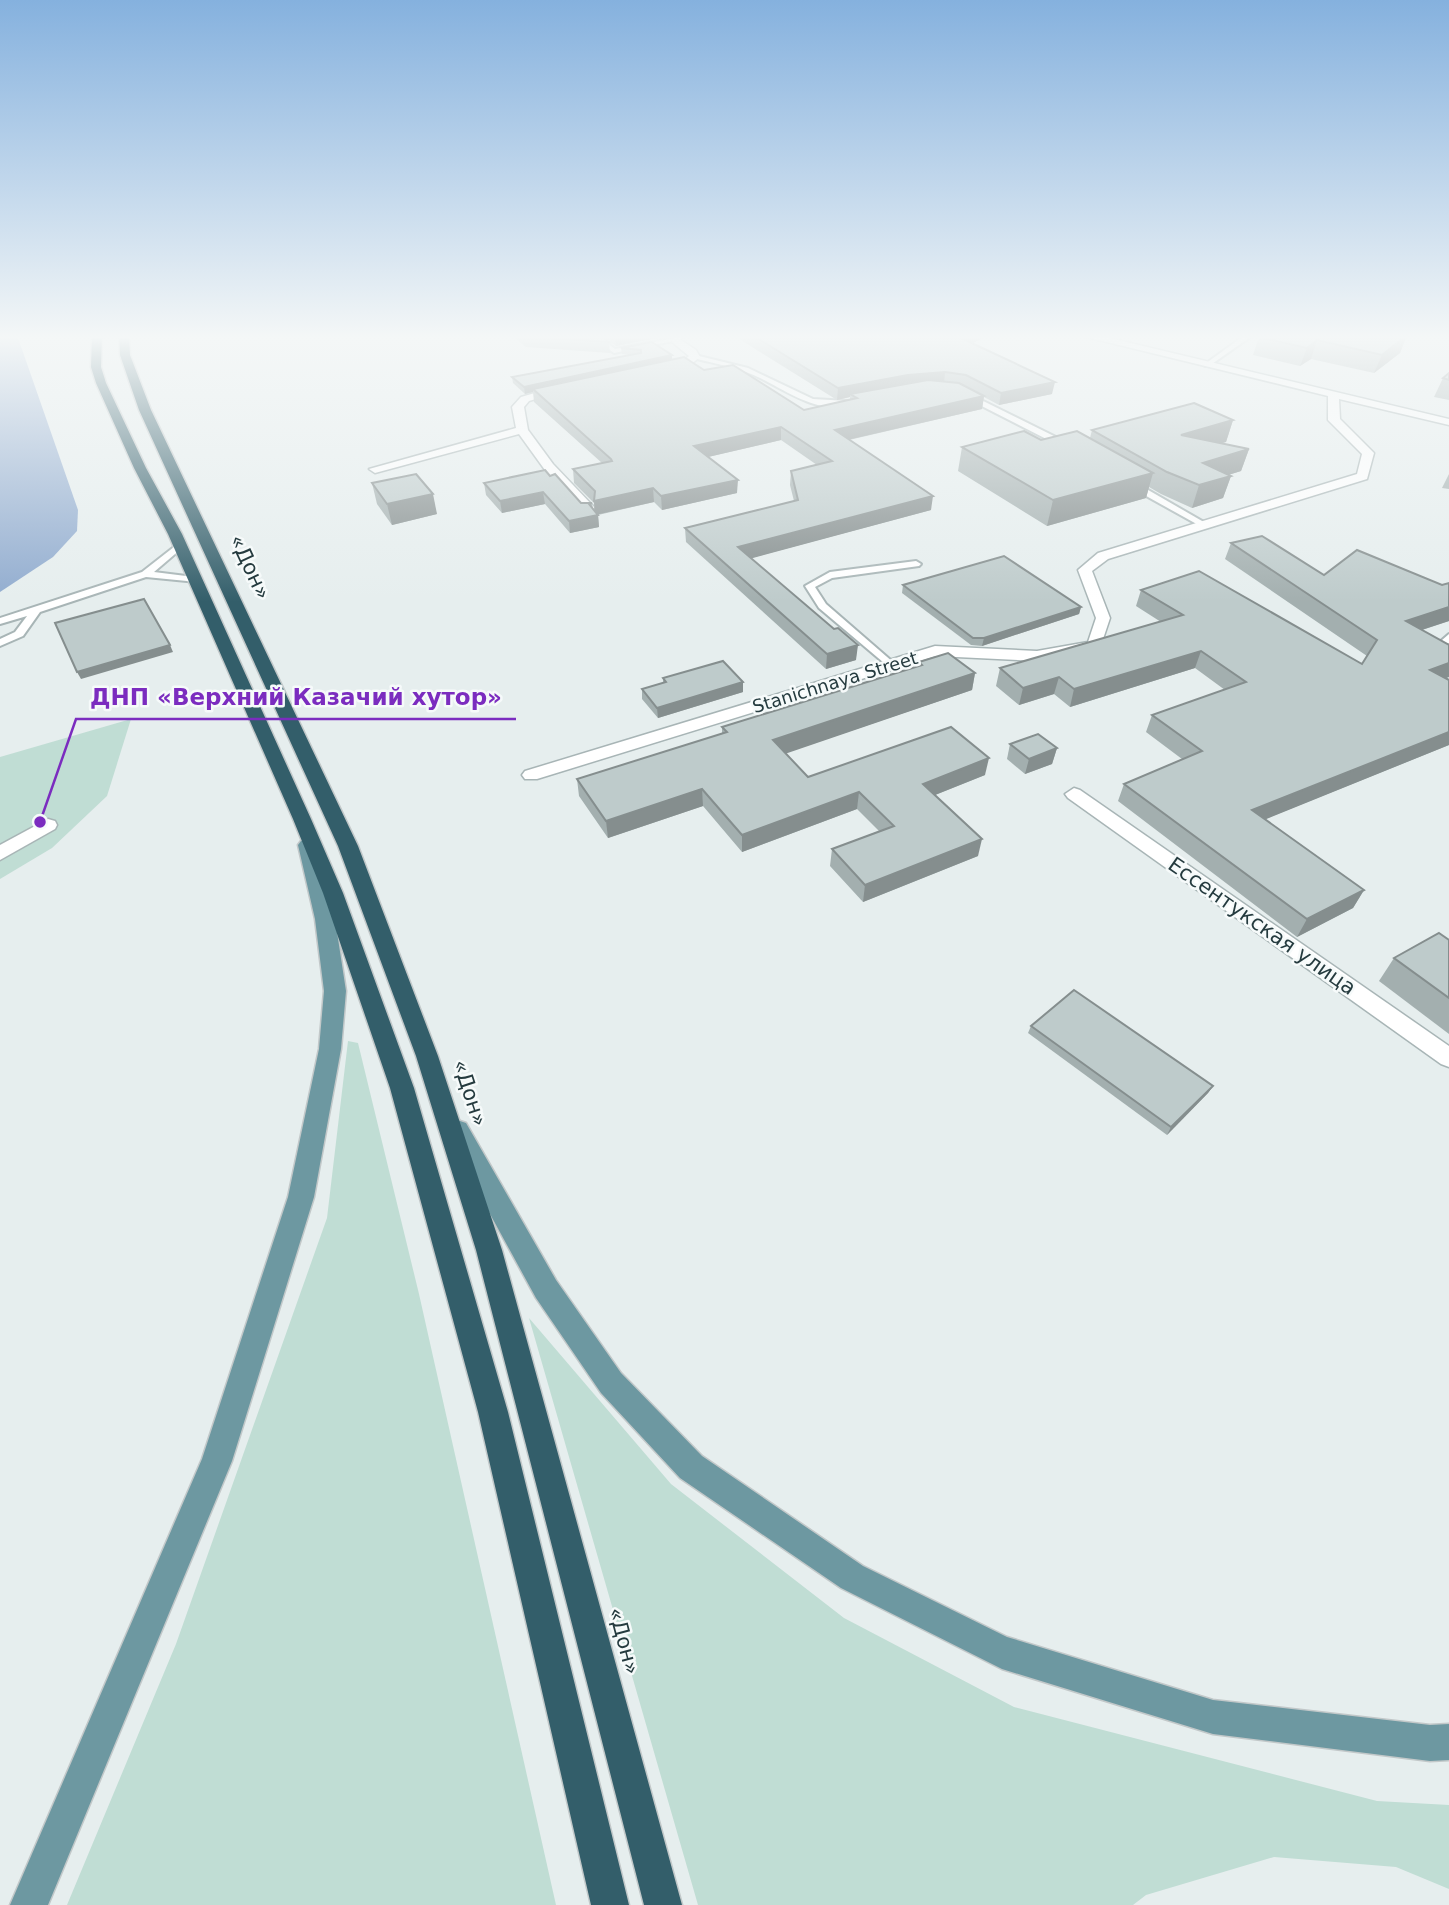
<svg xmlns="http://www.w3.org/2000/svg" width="1449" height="1905" viewBox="0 0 1449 1905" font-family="'DejaVu Sans',sans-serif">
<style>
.green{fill:#c0ddd4}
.water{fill:#91accf}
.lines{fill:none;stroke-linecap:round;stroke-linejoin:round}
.lane-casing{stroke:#a8b5b6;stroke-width:4}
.street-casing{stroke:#a8b5b6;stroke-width:3}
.primary-casing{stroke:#c2c8c9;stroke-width:3}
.highway-casing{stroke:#c2c8c9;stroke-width:3}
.lane{fill:#fff;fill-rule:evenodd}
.street{fill:#fff;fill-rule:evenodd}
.primary{fill:#6d98a1;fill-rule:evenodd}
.highway{fill:#335e6a;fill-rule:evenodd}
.wall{fill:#a3afaf}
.shaded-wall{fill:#858e8e}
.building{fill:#becbcb;stroke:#858e8e;stroke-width:2}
.labels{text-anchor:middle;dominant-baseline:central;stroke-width:5;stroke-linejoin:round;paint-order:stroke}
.far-street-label{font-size:18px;fill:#253b3f;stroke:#f6fafa}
.street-label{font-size:21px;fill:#253b3f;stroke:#f6fafa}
.leader{fill:none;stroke:#7b2cbf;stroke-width:2.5}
.callout-dot{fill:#7b2cbf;stroke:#f6fafa;stroke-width:2.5}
.callout-label{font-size:23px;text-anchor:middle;font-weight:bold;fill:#7b2cbf;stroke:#f6fafa;stroke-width:5;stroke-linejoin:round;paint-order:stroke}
</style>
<rect width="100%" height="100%" fill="#e6eeee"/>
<!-- green -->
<g class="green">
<path d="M131 719 107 796 52 848 0 879V757Z"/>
<path d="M348 1041 358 1043 419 1294 556 1905H67L176 1644 327 1218Z"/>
<path d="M529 1318 671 1484 844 1618 1014 1707 1377 1801 1449 1805V1889L1396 1867 1274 1857 1146 1895 1133 1905H698Z"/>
</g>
<!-- water -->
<path class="water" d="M0 335H17L78 510 77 531 53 557 0 592Z"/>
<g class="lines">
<!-- lane casing -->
<g class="lane-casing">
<g id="lane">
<path d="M590 335H597L615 349 675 338 678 340 614 353Z"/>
<path d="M1245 335H1253L1209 366H1205V364Z"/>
<path d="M695 355 748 368 813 399 848 401 852 403C820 419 779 385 751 374 732 366 712 363 693 358Z"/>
<path d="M967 393 1070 444 1071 446 1064 448 964 397Z"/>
<path d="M1130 483H1136L1209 525 1202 527 1130 487Z"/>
<path d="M179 543 184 546 182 548 154 572 194 577 197 578V582L146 577 40 612 23 636 0 646V639L15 632 27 616 0 624V618L142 572Z"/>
<path d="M916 561 921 564 919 566 832 578 815 587 826 604 894 663 895 665 890 668 819 608 805 586 830 572Z"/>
<path d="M1449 634V643L1445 647 1449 652V661L1445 660 1434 647Z"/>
</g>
</g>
<!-- street casing -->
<g class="street-casing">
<g id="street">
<path d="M674 335H685L681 340 696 350 700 357 690 365 659 370V366L683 361 689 356 672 342Z"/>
<path d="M1078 335H1097L1449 419V425L1339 399 1340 419 1374 453 1367 479 1108 559 1092 571 1110 618 1100 648 1076 655 1037 661 936 656 537 779H525L522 775 525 771 935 646 1037 651 1088 642 1096 618 1078 570 1098 553 1357 474 1362 454 1328 420V396Z"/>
<path d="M559 386 564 389 563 391 529 401 524 407 528 430 553 464 594 507V513H584L545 470 519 434 375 473 369 469 516 428 512 407 521 397Z"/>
<path d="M1074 788 1080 790 1449 1046V1067L1441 1064 1068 798 1065 794Z"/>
<path d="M48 819 55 821 57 825 55 829 0 860V845Z"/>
</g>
</g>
<!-- primary casing -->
<g class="primary-casing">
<g id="primary">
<path d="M308 839 315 841 318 845 335 919 346 991 341 1049 314 1197 232 1461 48 1905H10L202 1459 288 1197 319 1049 324 991 315 919 298 845 301 841Z"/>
<path d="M457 1120 466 1123 556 1280 621 1373 702 1456 863 1566 1007 1637 1213 1700 1430 1725 1449 1724V1760L1430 1761 1213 1734 1002 1669 841 1588 680 1478 601 1393 536 1298 448 1137 445 1130 448 1123Z"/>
</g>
</g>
<!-- highway casing -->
<g class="highway-casing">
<g id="highway">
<path d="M92 335H102L101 367 106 383 146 468 182 534 311 819 343 893 414 1088 508 1412 629 1905H591L478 1412 390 1088 323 893 293 819 168 534 134 468 96 383 91 367Z"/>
<path d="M119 335H129L130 355 151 410 358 846 438 1056 502 1250 682 1905H644L476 1250 416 1056 338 846 139 410 120 355Z"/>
</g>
</g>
<!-- lane -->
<use href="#lane" class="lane"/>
<!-- street -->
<use href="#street" class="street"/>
<!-- primary -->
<use href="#primary" class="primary"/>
<!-- highway -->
<use href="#highway" class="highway"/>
</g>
<!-- wall -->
<g class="wall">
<path d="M511 335H600L609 342 610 353 526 347Z"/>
<path d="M602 335H672L616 346Z"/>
<path d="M733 335H983L982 338 973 343 1052 394 999 405 984 397 982 409 849 440 931 510 751 558 856 660 826 669 686 542 685 528 794 501 790 485 791 471 817 465 781 440 708 457 737 493 662 510 654 502 598 515 599 527 570 533 545 504 502 513 486 495 484 483 550 476 581 503H592L593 509 594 511V503L574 483 573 469 602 463 534 402 533 392 525 394 513 383 512 377 630 355 622 354 621 348 652 342 672 359 704 370 804 410 850 400V397L837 400Z"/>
<path d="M1142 335H1160L1155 338Z"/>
<path d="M1181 335H1200L1196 338Z"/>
<path d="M1407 335 1400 353 1374 373 1311 359 1300 366 1253 355 1259 337Z"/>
<path d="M1449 373V400L1434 397 1443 378Z"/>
<path d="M1233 420 1226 442 1221 443 1249 449 1241 471 1228 475 1231 476 1223 498 1192 508 1161 494 1149 487 1146 498 1047 526 958 471 962 447 1041 440 1090 438 1092 430Z"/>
<path d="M1449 474V489L1442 488Z"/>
<path d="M372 483 437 514 392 525 377 504Z"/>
<path d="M1231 543 1324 575 1442 585 1449 583V621L1422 630 1449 645V677L1445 678 1449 680V745L1265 819 1364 890 1353 908 1297 937 1118 801 1124 784 1182 759 1146 732 1152 715 1225 690 1195 668 1070 707 1054 694 1019 705 996 686 1000 668 1161 622 1136 606 1141 590 1362 664 1367 656 1225 559Z"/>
<path d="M903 585 1081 607 1079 614 982 646 971 645 902 593Z"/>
<path d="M919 662 975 673 972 690 785 753 808 777 985 775 935 795 978 856 863 902 830 866 832 849 879 831 857 809 742 852 703 806 608 838 579 796 577 779 722 734V727L918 666Z"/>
<path d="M663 678 743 682V692L658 718 642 699V689L663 683Z"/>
<path d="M1010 744 1057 748 1052 764 1025 774 1007 759Z"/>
<path d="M1449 940V1034L1379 981 1394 958Z"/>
<path d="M1031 1026 1213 1086 1208 1093 1167 1135 1028 1033Z"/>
</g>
<!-- shaded-wall -->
<g class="shaded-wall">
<path d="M615 335H672L616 346Z"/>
<path d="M969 335H983L982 338 961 350 963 339Z"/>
<path d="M1407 335 1400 353 1374 373 1382 355Z"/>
<path d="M1317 340 1311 359 1300 366 1307 348Z"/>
<path d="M672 355V361L533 389V392L525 394 524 387Z"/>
<path d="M945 372 944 384 850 394V397L837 400 838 388 908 375Z"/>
<path d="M1055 382 1052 394 999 405 1001 393Z"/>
<path d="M984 396 982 409 834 443 835 430Z"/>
<path d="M1233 420 1226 442 1174 456 1181 435Z"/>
<path d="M781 427V440L695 460 694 446Z"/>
<path d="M1249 449 1241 471 1196 485 1203 463Z"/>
<path d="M1153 473 1146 498 1047 526 1053 500Z"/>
<path d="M1231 476 1223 498 1192 508 1199 485Z"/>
<path d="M738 480 737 493 662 510 661 496Z"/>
<path d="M653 488 654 502 595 515 594 501Z"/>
<path d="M543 492 545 504 502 513 500 501Z"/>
<path d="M433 494 437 514 392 525 387 504Z"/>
<path d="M933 496 931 510 738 562V547Z"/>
<path d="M598 515 599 527 570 533 569 521Z"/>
<path d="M1081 607 1079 614 982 646 984 638Z"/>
<path d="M1449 607V621L1397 638 1406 621Z"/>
<path d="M170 645 173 652 81 679 77 672Z"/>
<path d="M858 645 856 660 826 669 827 654Z"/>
<path d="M1201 651 1195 668 1070 707 1074 689Z"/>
<path d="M1449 663V677L1421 687 1430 670Z"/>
<path d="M975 673 972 690 773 758V740Z"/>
<path d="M1059 677 1054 694 1019 705 1023 688Z"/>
<path d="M743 682V692L658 718 657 708Z"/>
<path d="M1449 732V745L1244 828 1252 810Z"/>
<path d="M1057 748 1052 764 1025 774 1029 759Z"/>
<path d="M989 758 985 775 920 801 923 784Z"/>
<path d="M702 789 703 806 608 838 606 821Z"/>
<path d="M859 792 857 809 742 852V835Z"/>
<path d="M982 839 978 856 863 902 865 885Z"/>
<path d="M1364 890 1353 908 1297 937 1307 919Z"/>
<path d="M1213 1086 1208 1093 1167 1135 1171 1127Z"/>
</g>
<!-- building -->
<g class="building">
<path d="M524 335H600L609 342 524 336Z"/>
<path d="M752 335H969L963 339 1055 382 1001 393 966 375 945 372 908 375 838 388Z"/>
<path d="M1261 335H1407L1382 355 1317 340 1307 348 1259 337Z"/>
<path d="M652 342 672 355 524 387 512 377 641 353V350L621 348Z"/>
<path d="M684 357 704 370 733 365 804 410 857 398 850 394 928 380 959 383 984 396 835 430 933 496 738 547 834 629 838 628 858 645 827 654 685 528 798 500 791 471 832 461 781 427 694 446 738 480 661 496 653 488 594 501 595 491 573 469 612 461 611 459 533 389Z"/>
<path d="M1449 373V380L1443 378Z"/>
<path d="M1194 403 1233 420 1181 435 1249 449 1203 463 1231 476 1199 485 1167 472 1092 430Z"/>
<path d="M1024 431 1041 440 1077 431 1153 473 1053 500 962 447Z"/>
<path d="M545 470 550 476 555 474 581 503H592L589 504 598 515 569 521 543 492 500 501 484 483Z"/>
<path d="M416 474 433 494 387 504 372 483Z"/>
<path d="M1262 536 1324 575 1357 550 1442 585 1449 583V607L1406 621 1449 645V663L1430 670 1449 680V732L1252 810 1364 890 1307 919 1124 784 1202 751 1152 715 1246 682 1201 651 1074 689 1059 677 1023 688 1000 668 1183 615 1141 590 1199 571 1362 664 1377 640 1231 543Z"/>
<path d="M1004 556 1081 607 984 638H973L903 585Z"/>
<path d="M144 599 170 645 77 672 55 623Z"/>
<path d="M948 653 975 673 773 740 808 777 951 727 989 758 923 784 982 839 865 885 832 849 894 826 859 792 742 835 702 789 606 821 577 779 727 732 722 727 922 665 919 662Z"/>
<path d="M723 661 743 682 657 708 642 689 666 682 663 678Z"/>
<path d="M1038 734 1057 748 1029 759 1010 744Z"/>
<path d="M1439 933 1449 940V998L1394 958Z"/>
<path d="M1074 990 1213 1086 1171 1127 1031 1026Z"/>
</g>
<!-- sky -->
<linearGradient id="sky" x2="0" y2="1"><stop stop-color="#85b1de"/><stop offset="0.56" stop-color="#f4f7f7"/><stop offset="1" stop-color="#f4f7f7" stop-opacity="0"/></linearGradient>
<rect width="1449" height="602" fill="url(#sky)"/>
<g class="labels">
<!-- far-street labels -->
<g class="far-street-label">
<text transform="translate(835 682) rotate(-17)">Stanichnaya Street</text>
</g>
<!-- street labels -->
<g class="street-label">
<text transform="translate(250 567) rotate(65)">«Дон»</text>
<text transform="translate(1262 926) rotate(35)">Ессентукская улица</text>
<text transform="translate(470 1093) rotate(72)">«Дон»</text>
<text transform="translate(624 1641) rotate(75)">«Дон»</text>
</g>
</g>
<!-- callouts -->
<path class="leader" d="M40 822L76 719H516"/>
<circle class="callout-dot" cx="40" cy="822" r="7"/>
<g class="callout-label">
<text x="296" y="705">ДНП «Верхний Казачий хутор»</text>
</g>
</svg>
